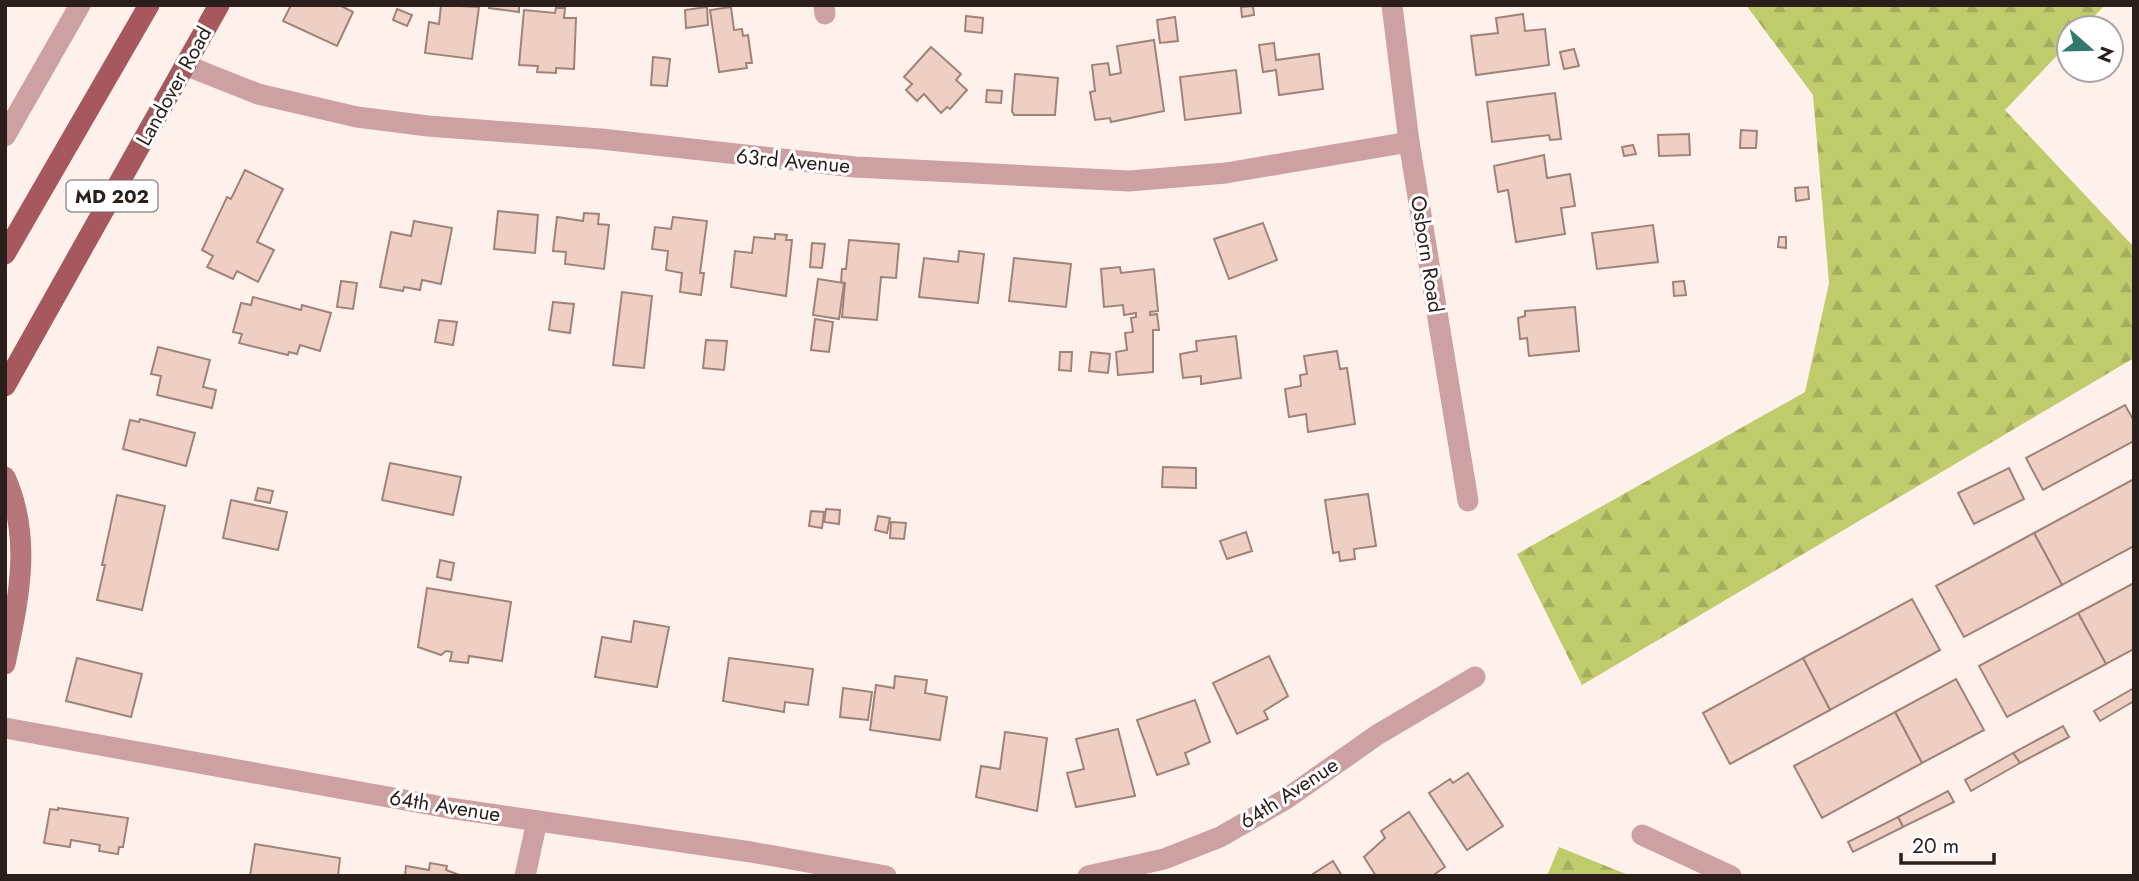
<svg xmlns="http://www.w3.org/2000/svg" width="2139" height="881" viewBox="0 0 2139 881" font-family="Jost,sans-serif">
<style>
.forest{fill:url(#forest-firs)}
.building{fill:#efcfc3;stroke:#a08378;stroke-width:2}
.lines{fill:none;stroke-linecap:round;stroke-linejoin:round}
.street{stroke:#cda0a2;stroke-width:21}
.secondary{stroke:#b7767a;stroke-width:21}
.primary{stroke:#a6585e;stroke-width:21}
.labels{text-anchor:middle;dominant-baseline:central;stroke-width:6;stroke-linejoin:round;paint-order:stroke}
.shield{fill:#fff;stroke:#6b625f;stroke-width:2}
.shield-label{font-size:19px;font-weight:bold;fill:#2b1f1b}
.street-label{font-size:21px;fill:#2b1f1b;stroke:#fff}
</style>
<defs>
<pattern id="forest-firs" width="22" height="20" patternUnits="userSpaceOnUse" patternTransform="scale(1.75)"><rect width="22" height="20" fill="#c0cb6c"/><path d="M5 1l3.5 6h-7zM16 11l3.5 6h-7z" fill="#a5ae5d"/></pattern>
</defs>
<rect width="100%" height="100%" fill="#fef1ec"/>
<!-- forest -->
<g class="forest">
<path d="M1746 5H2105L2083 28H2069V43L2005 110 2134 247V358L1582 685 1517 554 1805 392 1829 283 1813 95Z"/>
<path d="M1559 847 1631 876H1547Z"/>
</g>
<!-- building -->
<g class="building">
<path d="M291 5H339L353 12 337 46 283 21Z"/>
<path d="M441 5 479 7 472 59 425 53 429 22 439 24Z"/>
<path d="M489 5H519V12L489 8Z"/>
<path d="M1253 6 1254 15 1242 17 1241 7Z"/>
<path d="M707 7 708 25 686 28 685 10Z"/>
<path d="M731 7 734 30 742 29 743 36 748 35 752 63H746L747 68 719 72 710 10Z"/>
<path d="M556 8H565L564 18H576L574 69 556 68V73L537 72 538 66 519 65 524 10 555 13Z"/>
<path d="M397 9 412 15 407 26 393 20Z"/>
<path d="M1523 14 1525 31 1545 29 1549 65 1476 75 1471 36 1498 33 1496 18Z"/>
<path d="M966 16 983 18 982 33 965 31Z"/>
<path d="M1175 17 1178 41 1160 43 1157 20Z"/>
<path d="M1154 40 1164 111 1111 122 1110 118 1095 120 1090 92 1095 91 1092 65 1108 63 1110 75 1121 73 1117 46Z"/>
<path d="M1274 43 1276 60 1319 54 1323 89 1279 95 1276 70 1263 72 1259 45Z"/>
<path d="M931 47 961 74 956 80 967 90 950 109 947 107 941 113 924 94 917 101 906 90 912 84 904 77Z"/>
<path d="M1574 49 1579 66 1564 69 1560 52Z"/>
<path d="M653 57 670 59 667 86 651 85Z"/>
<path d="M1236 70 1241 113 1185 120 1180 77Z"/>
<path d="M1015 74 1058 78 1055 115H1014L1012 111Z"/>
<path d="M987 90 1002 91 1001 103 986 102Z"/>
<path d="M1555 93 1561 139 1550 140 1549 135 1492 142 1487 102Z"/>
<path d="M1741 130 1757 131 1756 148H1740Z"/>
<path d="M1689 134 1690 155 1659 156 1658 135Z"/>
<path d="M1633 145 1636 154 1624 156 1622 147Z"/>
<path d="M1544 155 1547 178 1570 174 1575 206 1561 208 1565 234 1516 242 1508 190 1498 192 1494 166Z"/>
<path d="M245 170 283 189 257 242 274 250 258 282 237 271 233 279 207 267 213 256 202 250 227 197 231 199Z"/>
<path d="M1808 187 1809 199 1796 201 1795 188Z"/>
<path d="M498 211 538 215 535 253 494 249Z"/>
<path d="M584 213 599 214 598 224 609 225 604 269 565 264 566 252 553 251 557 217 583 221Z"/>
<path d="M673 217 707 221 700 273H704L701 295 680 292 682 273 666 270 668 251 652 249 655 227 671 229Z"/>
<path d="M414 221 452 228 441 284 422 280 420 290 404 287 403 291 380 287 391 232 411 236Z"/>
<path d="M1263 223 1277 260 1229 279 1214 239Z"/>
<path d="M1653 225 1658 262 1597 269 1592 233Z"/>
<path d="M775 234 787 235 786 240H792L786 296 731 287 735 251 752 253 754 237 775 239Z"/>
<path d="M1779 237H1786V248L1778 247Z"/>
<path d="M849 240 899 244 896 278 881 277 877 320 842 317 845 283 841 282 842 269H846Z"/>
<path d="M812 243 825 244 822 268 810 267Z"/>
<path d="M959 251 984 254 978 303 919 297 924 258 958 262Z"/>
<path d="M1014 258 1071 264 1066 307 1009 301Z"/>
<path d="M1120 267 1121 273 1154 269 1158 311 1150 312V315L1157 314 1159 330H1153V372L1118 375 1116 352 1127 350 1125 333 1133 332 1131 318 1136 317V313L1124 315 1123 305 1104 307 1101 269Z"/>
<path d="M818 279 844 283 839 319 813 315Z"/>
<path d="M341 281 357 283 353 309 337 307Z"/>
<path d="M1684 281 1686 295 1674 296 1673 282Z"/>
<path d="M622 292 652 296 644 368 613 365Z"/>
<path d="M253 297 301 310 302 305 331 313 320 351 300 345 297 354 289 352 288 355 239 343 242 334 233 332 241 303 251 305Z"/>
<path d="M553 302 574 304 570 333 549 330Z"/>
<path d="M1575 307 1579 351 1529 356 1527 338 1520 339 1518 318 1525 316V311Z"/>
<path d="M815 319 833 322 829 352 811 350Z"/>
<path d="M439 320 457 322 453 345 435 342Z"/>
<path d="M1236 336 1241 378 1201 384V376L1183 378 1180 354 1197 351 1196 341Z"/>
<path d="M706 340 727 341 724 370 703 368Z"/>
<path d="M158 347 210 360 203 387 216 390 212 408 157 395 161 376 151 374Z"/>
<path d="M1337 351 1340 369 1347 368 1355 424 1308 432 1306 414 1289 417 1285 389 1301 386 1300 375 1307 374 1304 356Z"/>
<path d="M1060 352H1072L1071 371 1059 370Z"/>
<path d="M1091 352 1110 354 1108 373 1089 371Z"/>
<path d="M2125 405 2134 421V441L2043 490 2026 458Z"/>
<path d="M140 419 195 433 186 466 123 449 130 420 139 422Z"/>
<path d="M390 463 461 477 453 515 382 500Z"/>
<path d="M1163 467 1196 468V488L1162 487Z"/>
<path d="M2009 468 2024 499 1974 524 1958 493Z"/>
<path d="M2134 479V546L2062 585 2034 533Z"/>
<path d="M258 488 273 491 270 503 255 500Z"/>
<path d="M1368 494 1376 546 1354 549 1355 559 1340 561 1339 552 1333 553 1325 500Z"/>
<path d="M117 495 165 506 142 610 97 600 105 565H102Z"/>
<path d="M231 500 287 512 278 550 223 538Z"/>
<path d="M826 509 840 510 839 524 824 522Z"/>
<path d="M811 511 824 512 822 528 809 526Z"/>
<path d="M878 516 890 518 887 533 875 530Z"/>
<path d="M891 522 906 523 904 539 890 538Z"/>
<path d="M1246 532 1252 551 1227 559 1220 541Z"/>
<path d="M2034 533 2062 585 1964 637 1936 586Z"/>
<path d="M440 560 454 563 451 580 437 577Z"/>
<path d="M2134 583V649L2106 664 2078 613Z"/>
<path d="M427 588 511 602 502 661 469 656 468 663 450 661 452 652 446 651 441 655 418 647Z"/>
<path d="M1912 599 1940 650 1830 710 1803 658Z"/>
<path d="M2078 613 2106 664 2007 717 1979 666Z"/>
<path d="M634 621 669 627 657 687 595 677 602 637 631 642Z"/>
<path d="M1269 656 1288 696 1264 711 1268 719 1237 734 1213 683Z"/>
<path d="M77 658 142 674 131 717 66 701Z"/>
<path d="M729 658 813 669 808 705 785 702 784 712 723 701Z"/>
<path d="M1803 658 1830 710 1730 764 1703 713Z"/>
<path d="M895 676 927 680 925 693 947 697 940 740 870 730 876 685 894 688Z"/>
<path d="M1956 679 1984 730 1922 763 1895 712Z"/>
<path d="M843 688 872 692 868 720 840 717Z"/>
<path d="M2134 688V701L2100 721 2094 711Z"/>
<path d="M1195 700 1210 742 1185 753 1189 764 1157 775 1137 720Z"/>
<path d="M1895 712 1922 763 1822 818 1794 766Z"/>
<path d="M2063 726 2069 737 2020 763 2013 753Z"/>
<path d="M1118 729 1135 796 1076 807 1067 773 1084 769 1076 739Z"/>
<path d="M1005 732 1047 738 1037 811 976 797 981 766 1000 769Z"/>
<path d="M2013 753 2020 763 1971 791 1965 780Z"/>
<path d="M1468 773 1503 826 1467 850 1429 793 1450 779 1453 783Z"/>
<path d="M1948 791 1954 802 1903 827 1898 817Z"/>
<path d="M58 808 128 818 123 847H119L118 854 99 851 100 845 71 840 70 847 44 843 50 809 58 810Z"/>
<path d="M1409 812 1445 867 1432 876H1376L1364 857 1385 838 1381 831Z"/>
<path d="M1898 817 1903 827 1853 852 1848 842Z"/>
<path d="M255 844 340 858 338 876H250Z"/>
<path d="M1333 861 1342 876H1310Z"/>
<path d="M430 863 447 866 446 870 462 876H405L406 866 429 870Z"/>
</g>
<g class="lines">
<!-- street -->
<g class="street">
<path d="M824 5 825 14"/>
<path d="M1392 5 1409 142 1468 501"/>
<path d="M185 65 258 94 357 117 428 126 601 139 855 167 1129 181 1226 173 1409 142"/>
<path d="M5 136 80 5"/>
<path d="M5 728 449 808 751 852 886 876"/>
<path d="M1642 835 1731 876"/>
<path d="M525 876 537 821"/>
<path d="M1088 876 1164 859 1220 837 1286 799 1377 735 1475 677"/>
</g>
<!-- secondary -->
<path class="secondary" d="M5 477C33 539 18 601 5 664"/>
<!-- primary -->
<g class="primary">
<path d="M5 254 149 5"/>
<path d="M5 386 219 5"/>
</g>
</g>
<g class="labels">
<!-- shield labels -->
<rect class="shield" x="66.5" y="180.5" width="91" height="31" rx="5"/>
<g class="shield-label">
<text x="112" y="196">MD 202</text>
</g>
<!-- street labels -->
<g class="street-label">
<text transform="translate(174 86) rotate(-61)">Landover Road</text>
<text transform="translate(793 161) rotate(5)">63rd Avenue</text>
<text transform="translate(1427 254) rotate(81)">Osborn Road</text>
<text transform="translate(1289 793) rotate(-33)">64th Avenue</text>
<text transform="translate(445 806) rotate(9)">64th Avenue</text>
</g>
</g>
<!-- border -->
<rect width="2139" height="881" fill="none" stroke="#2b1f1b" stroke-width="14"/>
<!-- north arrow -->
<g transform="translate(2090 49) rotate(110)"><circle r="33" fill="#ffffff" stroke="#aaa5a4" stroke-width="2"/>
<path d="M0-5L12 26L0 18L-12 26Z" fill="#32786d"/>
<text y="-10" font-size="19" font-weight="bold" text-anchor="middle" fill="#2b1f1b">N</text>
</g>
<!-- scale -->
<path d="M1901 853v10h93v-10" fill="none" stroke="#2b1f1b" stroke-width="3.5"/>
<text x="1912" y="853" font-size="21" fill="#2b1f1b" stroke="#ffffff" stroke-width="5" paint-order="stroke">20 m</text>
</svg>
